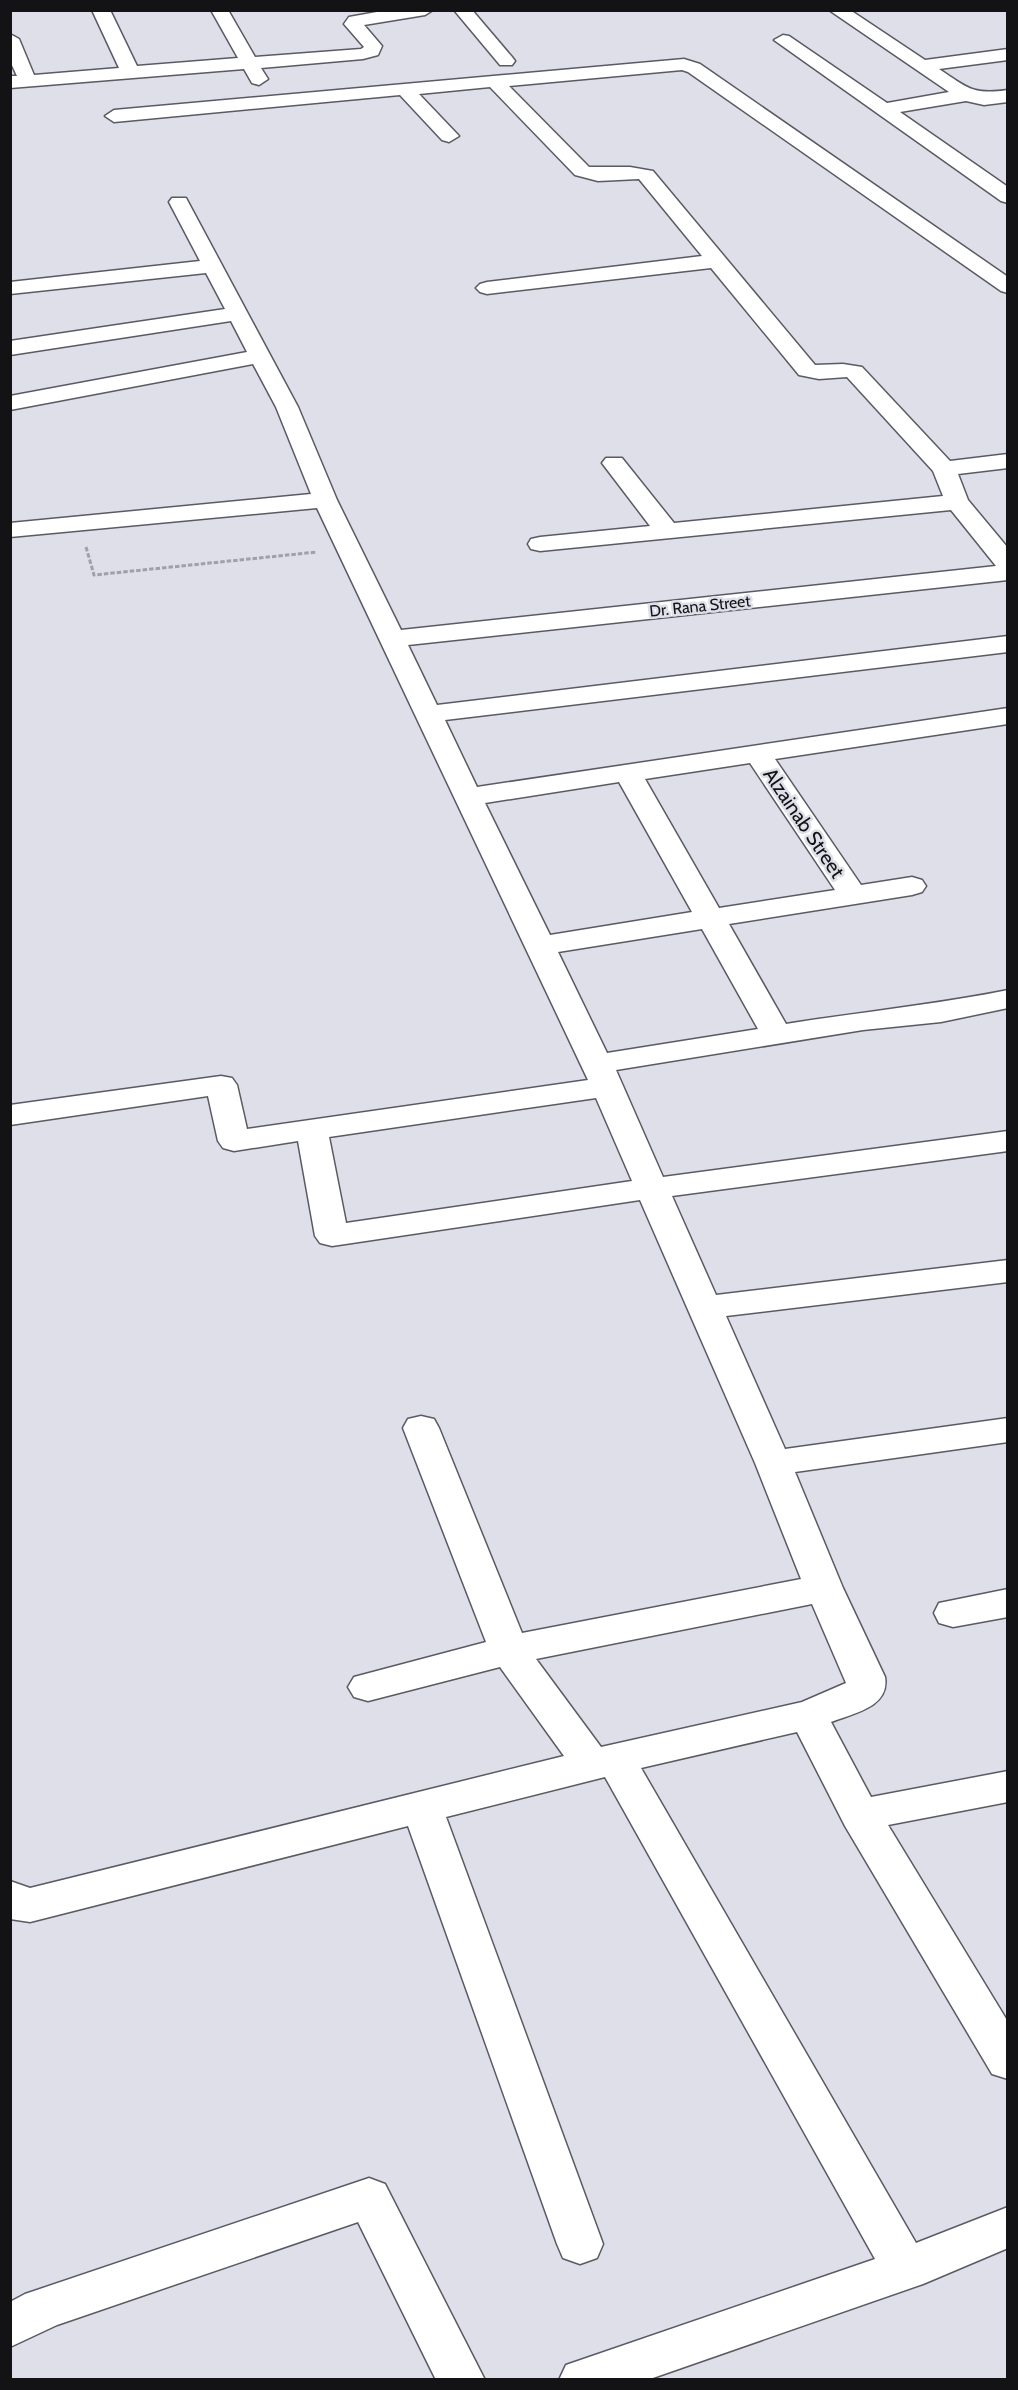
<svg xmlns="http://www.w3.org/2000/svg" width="1018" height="2390" viewBox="0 0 1018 2390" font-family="Cabin,sans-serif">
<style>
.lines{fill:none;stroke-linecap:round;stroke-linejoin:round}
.minor-casing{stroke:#5a5a64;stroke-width:3}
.path{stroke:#a0a0a9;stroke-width:3;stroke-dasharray:4.5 2;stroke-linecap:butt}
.minor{fill:#fff;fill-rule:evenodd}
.labels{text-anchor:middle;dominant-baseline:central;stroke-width:5;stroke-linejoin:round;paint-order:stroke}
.far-street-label{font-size:16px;fill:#131316;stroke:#dfdfea}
.street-label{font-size:20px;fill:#131316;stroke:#dfdfea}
</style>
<rect width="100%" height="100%" fill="#dfdfea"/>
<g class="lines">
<!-- minor casing -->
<g class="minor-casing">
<g id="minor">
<path d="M92 10H110L137 66 238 58 211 10H228L255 57 361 49 364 47 344 24 349 17 388 10H433L425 15 364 25 382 46 378 55 363 59 261 68 268 79 259 85 252 83 244 69 10 88V76H17L10 61V34L19 39 34 75 119 68Z"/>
<path d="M454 10H472L512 57 515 61 512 65H500Z"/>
<path d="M829 10H850L925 60 1008 49V60L939 69C968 88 972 95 1008 90V102L984 105 966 101 900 112 1008 187V203L1001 201 774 40 783 35 789 36 887 103 949 92Z"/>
<path d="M684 59 700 64 1008 277V293L1001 291 688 72 682 70 509 86 589 167H630L653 171 815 365 843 364 862 367 950 461 1008 454V468L958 474 968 500 1008 548V580L408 645 437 705 1008 636V652L445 720 477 787 1008 708V724L775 759 861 885 912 877 922 880 926 886 922 892 912 895 729 924 786 1024C860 1012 934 1005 1008 990V1008L941 1022 863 1030 616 1070 663 1177 1008 1131V1151L672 1196 716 1295 1008 1260V1282L726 1316 785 1449 1008 1418V1442L795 1472 843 1588 885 1677C890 1707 854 1713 831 1722L871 1797 1008 1771V1802L888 1825 1008 2022V2079L992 2074 845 1826 797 1732 641 1768 916 2243 1008 2207V2248L923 2284 647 2380H559L566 2365 875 2259 605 1777 446 1817 603 2244 597 2258 580 2264 563 2258 557 2244 408 1826 30 1922 10 1919V1881L30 1888 564 1756 500 1667 368 1701 354 1697 348 1687 354 1677 486 1642 403 1428 408 1419 421 1416 434 1419 439 1428 522 1633 801 1579 755 1463 640 1200 332 1246 320 1243 315 1236 298 1141 234 1151 223 1148 218 1141 208 1096 10 1125V1105L221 1076 232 1078 237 1085 247 1129 588 1080 317 508 10 537V523L311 494 276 407 253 364 10 410V396L247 352 231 321 10 355V341L225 309 206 273 10 294V282L200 261 169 202 172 198H186L298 407 337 500 401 630 996 566 951 510 540 551 531 549 528 544 531 539 540 537 650 526 602 463 606 458H622L674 523 943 496 933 471 847 377 819 379 799 375 711 268 487 294 480 292 476 288 480 284 487 282 702 256 639 179 598 181 575 175 490 87 419 94 459 136 449 142 442 140 400 95 114 122 105 116 114 110ZM750 763 835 890 719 908 645 779ZM619 782 692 912 550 935 485 803ZM702 929 758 1029 607 1053 558 952ZM596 1098 632 1181 346 1223 329 1137ZM812 1604 846 1683 802 1702 601 1747 536 1659Z"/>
<path d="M1008 1589V1617L953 1627 939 1623 934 1613 939 1603Z"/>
<path d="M369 2178 385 2184 485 2380H436L358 2222 57 2325 10 2347V2302L25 2294Z"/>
</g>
</g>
<!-- path -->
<path class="path" d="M86 547 94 575 317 552"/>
<!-- minor -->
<use href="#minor" class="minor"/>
</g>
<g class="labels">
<!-- far-street labels -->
<g class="far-street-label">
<text transform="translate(700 606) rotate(-6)">Dr. Rana Street</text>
</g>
<!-- street labels -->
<g class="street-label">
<text transform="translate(804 823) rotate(56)">Alzainab Street</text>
</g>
</g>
<!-- border -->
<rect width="1018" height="2390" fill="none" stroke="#131316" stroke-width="24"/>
</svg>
